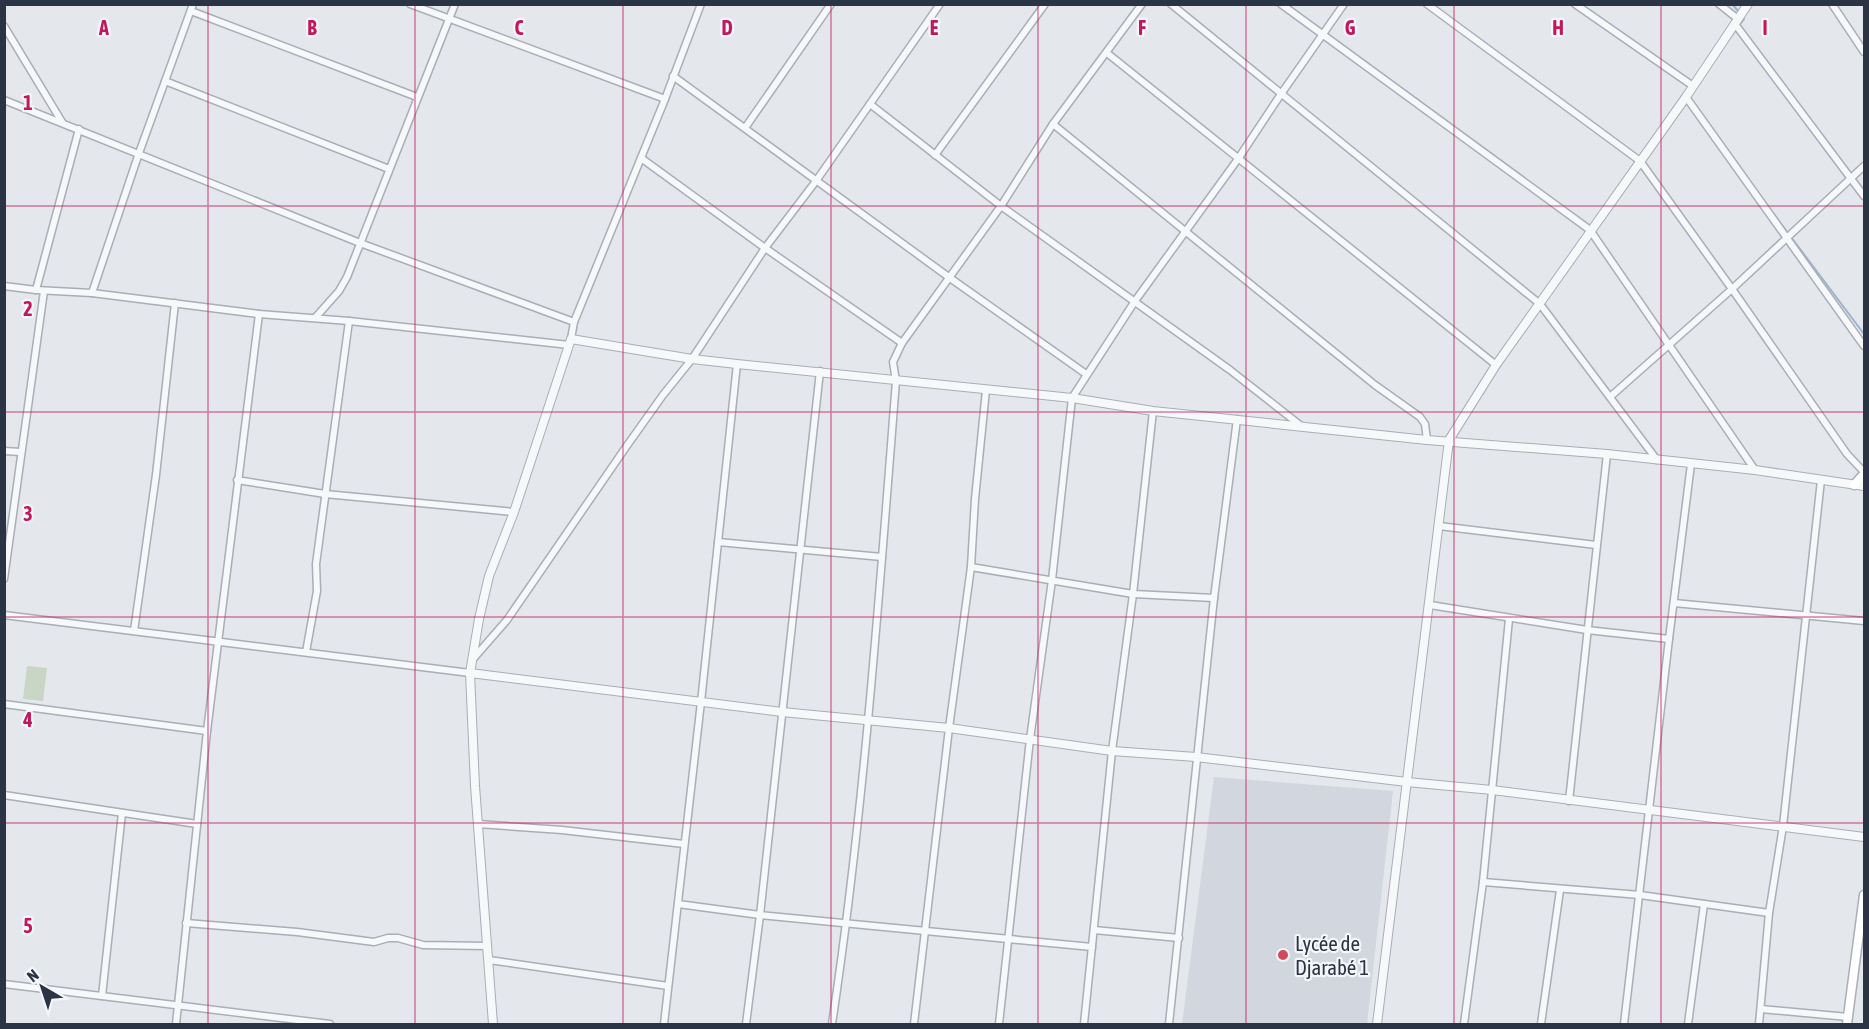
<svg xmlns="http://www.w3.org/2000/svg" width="1869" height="1029" viewBox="0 0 1869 1029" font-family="'Asap Condensed',sans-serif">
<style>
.built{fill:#d2d6de}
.garden{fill:#c9d6c5}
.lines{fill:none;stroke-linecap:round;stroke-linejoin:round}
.stream{stroke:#9fb4cc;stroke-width:2}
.minor-casing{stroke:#a9aeb7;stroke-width:9}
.tertiary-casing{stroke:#a9aeb7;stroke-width:10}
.secondary-casing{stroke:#a9aeb7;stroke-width:11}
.minor{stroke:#f7f8fa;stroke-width:6}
.tertiary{stroke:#f7f8fa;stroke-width:8}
.secondary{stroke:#fff;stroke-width:8}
.grid{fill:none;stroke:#c2185b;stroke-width:1.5;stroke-opacity:0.55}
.poi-dot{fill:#d1495b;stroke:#f4f6f9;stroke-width:2}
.labels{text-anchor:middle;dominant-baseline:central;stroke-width:4.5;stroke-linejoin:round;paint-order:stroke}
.poi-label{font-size:21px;fill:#2b3445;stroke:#f4f6f9;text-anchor:start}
.grid-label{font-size:20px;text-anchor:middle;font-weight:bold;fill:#c2185b;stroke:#f4f6f9;stroke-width:4.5;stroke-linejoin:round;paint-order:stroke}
</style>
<rect width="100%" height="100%" fill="#e4e7ec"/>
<!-- built -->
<path class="built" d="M1214 777 1393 791 1367 1024H1182Z"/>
<!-- garden -->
<path class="garden" d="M27 666 47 668 43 701 23 699Z"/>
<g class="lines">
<!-- stream -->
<g class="stream">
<path d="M1732 4 1739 12"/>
<path d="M1724 46 1744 19 1742 17"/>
<path d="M1721 141 1732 156"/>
<path d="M1754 188 1864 334"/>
</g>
<!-- minor casing -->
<g class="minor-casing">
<g id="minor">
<path d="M410 4 665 99"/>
<path d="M1171 4 1540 304 1657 460"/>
<path d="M1281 4 1590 230 1755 470"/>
<path d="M1427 4 1640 161 1732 289 1847 454 1864 472"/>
<path d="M1575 4 1693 86"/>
<path d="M1719 4 1738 19"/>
<path d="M1832 4 1864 52"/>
<path d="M191 11 417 97"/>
<path d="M1735 24 1864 196"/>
<path d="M4 26 62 122"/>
<path d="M1107 53 1496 365"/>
<path d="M673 76 950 278 1086 374"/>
<path d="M165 81 389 169"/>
<path d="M1686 97 1864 346"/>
<path d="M4 100 360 243 574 322"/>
<path d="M870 104 1001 206 1230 370 1300 425"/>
<path d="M1053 124 1375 385 1420 417 1425 424 1427 440"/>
<path d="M745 128 831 4"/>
<path d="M935 155 1045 4"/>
<path d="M641 158 765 248 902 343"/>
<path d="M4 286 36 290 92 293 259 314 349 321 569 345"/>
<path d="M36 290 79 129"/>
<path d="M92 293 139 153 193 4"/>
<path d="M315 318 339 291 347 277 455 4"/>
<path d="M571 339 574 322 665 99 701 4"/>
<path d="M1610 397 1732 289 1864 166"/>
<path d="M4 451 21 452"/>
<path d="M237 480 325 494 514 512"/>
<path d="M1439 526 1596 545"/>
<path d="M718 542 882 557"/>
<path d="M971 567 1133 594 1214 598"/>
<path d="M4 579 44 291"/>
<path d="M1674 603 1864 621"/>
<path d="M1430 605 1587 630 1669 639"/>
<path d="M4 615 470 673"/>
<path d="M134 631 156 475 175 303"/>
<path d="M306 652 317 591 316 564 349 321"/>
<path d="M473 659 507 620 626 447 663 395 692 359 765 248 816 181 940 4"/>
<path d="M4 704 207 731"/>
<path d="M4 795 197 824"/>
<path d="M1569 801 1607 454"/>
<path d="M478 824 562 830 684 844"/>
<path d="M1483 882 1640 895 1769 913"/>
<path d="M678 904 760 915 1092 947"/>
<path d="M186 923 297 932 374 942 388 938H398L423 945 487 946"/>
<path d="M1094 930 1179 938"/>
<path d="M489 960 668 986"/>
<path d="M4 984 330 1024"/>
<path d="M102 996 122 813"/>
<path d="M1761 1009 1848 1017"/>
<path d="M176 1024 207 731 259 314"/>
<path d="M664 1024 701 702 737 364"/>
<path d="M746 1024 760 915 820 371"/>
<path d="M832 1024C864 811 879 596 896 381L893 362 902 343 1001 206 1053 124 1142 4"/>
<path d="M914 1024 949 728 971 567 975 499 986 390"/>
<path d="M999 1024 1030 739 1052 580 1072 398 1135 301 1238 159 1281 94 1344 4"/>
<path d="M1084 1024 1112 751 1133 594 1153 411"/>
<path d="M1169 1024 1214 598 1237 419"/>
<path d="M1464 1024 1483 882 1509 619"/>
<path d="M1541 1024 1560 890"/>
<path d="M1624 1024 1669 639 1691 464"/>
<path d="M1688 1024 1704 904"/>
<path d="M1759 1024 1769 913 1783 826 1821 480"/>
</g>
</g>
<!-- tertiary casing -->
<g class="tertiary-casing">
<g id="tertiary">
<path d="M470 673 782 712 949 728 1112 751 1196 757 1407 782 1492 790 1864 837"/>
<path d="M493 1024 475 786 470 673 479 619 489 576 514 512 571 339 692 359 737 364 1072 398 1153 411 1427 440 1607 454 1755 470 1864 486"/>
<path d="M1377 1024 1449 440 1496 365 1686 97 1748 4"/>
</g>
</g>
<!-- secondary casing -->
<g class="secondary-casing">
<g id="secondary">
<path d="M1854 485 1864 474"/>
<path d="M1847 1024 1864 895"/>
</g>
</g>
<!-- minor -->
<use href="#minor" class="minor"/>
<!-- tertiary -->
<use href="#tertiary" class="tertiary"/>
<!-- secondary -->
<use href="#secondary" class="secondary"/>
</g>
<!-- grid -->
<path class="grid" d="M208 4V1024M415 4V1024M623 4V1024M831 4V1024M1038 4V1024M1246 4V1024M1454 4V1024M1661 4V1024M4 206H1864M4 412H1864M4 617H1864M4 823H1864"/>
<!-- markers -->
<circle class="poi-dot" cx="1283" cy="955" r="6"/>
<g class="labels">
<!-- poi labels -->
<g class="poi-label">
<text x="1295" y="943">Lycée de<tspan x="1295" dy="24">Djarabé 1</tspan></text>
</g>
</g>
<g class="grid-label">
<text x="104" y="35">A</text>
<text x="312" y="35">B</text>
<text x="519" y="35">C</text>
<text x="727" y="35">D</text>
<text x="934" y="35">E</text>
<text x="1142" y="35">F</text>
<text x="1350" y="35">G</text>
<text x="1558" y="35">H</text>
<text x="1765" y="35">I</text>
<text x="28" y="110">1</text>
<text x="28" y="316">2</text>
<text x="28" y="521">3</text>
<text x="28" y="727">4</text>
<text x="28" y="933">5</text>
</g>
<!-- border -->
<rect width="1869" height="1029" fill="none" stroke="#2b3445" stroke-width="12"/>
<!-- north arrow -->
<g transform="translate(42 987) rotate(321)" stroke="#f4f6f9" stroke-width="4.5" paint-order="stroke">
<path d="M0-4.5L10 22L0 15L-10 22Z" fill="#2b3445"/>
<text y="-9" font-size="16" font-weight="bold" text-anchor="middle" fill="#2b3445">N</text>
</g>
</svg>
